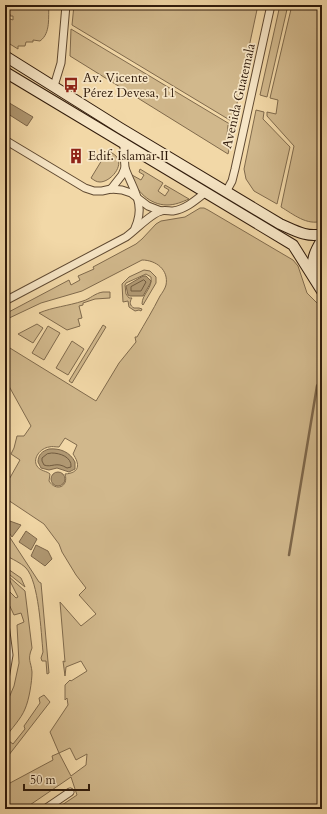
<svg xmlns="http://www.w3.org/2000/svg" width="327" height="814" viewBox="0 0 327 814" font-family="Cardo,serif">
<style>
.green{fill:#d1b88c;stroke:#806a4c;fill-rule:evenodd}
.water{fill:#b09872;stroke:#7d6649}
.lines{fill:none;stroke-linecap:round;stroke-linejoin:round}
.shore{stroke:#705a3e;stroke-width:1}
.stream{stroke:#7d6649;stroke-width:2.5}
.street-casing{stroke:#604a32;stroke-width:9}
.secondary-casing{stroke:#301b0b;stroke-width:12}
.street{stroke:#f7e6c6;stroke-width:7}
.secondary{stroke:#f7e6c6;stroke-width:10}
.labels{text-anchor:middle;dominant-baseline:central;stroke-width:3.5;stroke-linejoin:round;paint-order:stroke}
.poi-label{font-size:13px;fill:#301b0b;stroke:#f7e6c6;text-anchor:start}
.street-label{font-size:13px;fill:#301b0b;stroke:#f7e6c6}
</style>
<rect width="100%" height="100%" fill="#f2d8a7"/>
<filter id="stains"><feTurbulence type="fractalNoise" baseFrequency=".005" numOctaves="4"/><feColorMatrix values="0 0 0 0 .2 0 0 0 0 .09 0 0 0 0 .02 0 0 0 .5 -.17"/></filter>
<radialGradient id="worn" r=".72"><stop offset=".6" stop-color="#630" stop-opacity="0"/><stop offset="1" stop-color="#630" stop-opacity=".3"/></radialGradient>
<!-- green -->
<g class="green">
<path d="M22 5H49C48 17 51 33 40 41L33 40V42H26L25 46H18V49L5 41V17L13 20V16H10V14L5 10Z"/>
<path d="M74 5H258L233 122 72 25Z"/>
<path d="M280 5H288L267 97 260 95Z"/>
<path d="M292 5H322V221C307 226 293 214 281 207L294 146 267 116V112L276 114 278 100 270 98Z"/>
<path d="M71 29 233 126 228 125 227 135 232 137 228 154 70 56Z"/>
<path d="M256 110 264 112 263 119 290 147 277 204 254 191 246 179 244 169Z"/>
<path d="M108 150C110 152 114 154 116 156 125 166 110 182 100 182 96 182 94 180 91 178Z"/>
<path d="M140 169 163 183 158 191 165 196 169 190 164 187 165 185 189 199C182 202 175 205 167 205 150 205 135 191 132 175L141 180 144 175 139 172Z"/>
<path d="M200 208H204L208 210 293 260 298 266 307 293 322 308V809H56L77 795 71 777 24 809H5V774L10 783 53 760 52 756 59 753 50 732 68 705 67 698 65 700V685L70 680 71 681 87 671 81 661 66 667 65 676 63 661 65 662 60 602 81 626 96 614 79 595 86 588 76 575 62 552 59 544 44 524 5 498V482L7 483 20 460 11 454 14 448 17 436H24L31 426 5 379V345L96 401 119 363 136 342 135 337H137C145 323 153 310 160 296 162 293 165 289 166 285 169 270 156 260 142 260L82 291 41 303 5 320V314L69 280 71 285 80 280 78 276 94 269 93 267 136 244 142 239 156 224 161 221 185 217ZM65 438 77 445 73 454C80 464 80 473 65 474 69 487 56 492 49 481L50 474C47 471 40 471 37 466 32 458 41 448 49 447 52 446 55 447 59 447ZM70 748 76 760 87 754 86 765 71 776 59 753Z"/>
<path d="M144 270 150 271 156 277V283L143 305 142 304C142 294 153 288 151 277L146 274 126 283 125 285 126 294 129 298H132C129 302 130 306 134 308H139L142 309 141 311 139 310 135 311 129 307 128 301 123 302 122 284 129 277Z"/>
<path d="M103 292H110V298L95 299 83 303V305L79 306 82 318 78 319 80 326 67 330 39 313C53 307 68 306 83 301 90 299 95 293 103 292Z"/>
<path d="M37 324 43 328 33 343 18 334Z"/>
<path d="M103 325 106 327 72 383 69 381Z"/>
<path d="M48 326 60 333 44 360 32 353Z"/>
<path d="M72 341 84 349 68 375 56 368Z"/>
<path d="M5 530 39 582 41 583 49 673 47 674 46 661H42L41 658 43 652C41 632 39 582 26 568 21 563 12 559 5 555Z"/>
<path d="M5 567 21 578 25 587 5 571Z"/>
<path d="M7 575 25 591 32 648C27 660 31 661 32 672 32 682 29 700 25 709 21 719 11 729 5 738V707L14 686 19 663 17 625 24 622 21 613 14 615 5 596V587L16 598 18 597Z"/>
<path d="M44 695 50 702 5 760V738L13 744 25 729 24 726 40 703 39 698Z"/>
</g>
<!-- water -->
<g class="water">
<path d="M6 101 33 117 27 126 5 112V103Z"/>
<path d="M143 276H146L151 281 150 284 143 296H130L128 295 126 286Z"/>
<path d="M49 449C60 448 70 452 75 462V469L69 472 57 468 49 470 41 468 38 462C38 455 42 451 49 449Z"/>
<circle cx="58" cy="479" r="7"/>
<path d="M7 520 21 525 12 537 5 527Z"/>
<path d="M26 531 37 539 31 550 19 542Z"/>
<path d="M36 545 48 551 52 559 45 566 31 556Z"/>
</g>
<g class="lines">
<!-- shore -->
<g class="shore">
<path d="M144 280 146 282 141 291H131V287Z"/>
<path d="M52 453C60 453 72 457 71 467L67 468C56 461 52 468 44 465L42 461V458L47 454Z"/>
</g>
<!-- stream -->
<path class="stream" d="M289 555 317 386 322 378"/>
<!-- street casing -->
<g class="street-casing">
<g id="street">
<path d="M54 86 61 63 66 5"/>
<path d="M5 140 85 188 94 191H102L111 189 122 190 131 193 148 206 161 211"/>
<path d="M125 168C133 190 146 204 135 228"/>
<path d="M111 189 122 175 125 168 124 153V142"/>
<path d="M226 192 232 181 235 169 271 5"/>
<path d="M5 301 126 237C136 230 150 214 161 211 164 210 169 211 173 211 186 209 196 200 206 192"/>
<path d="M5 624 9 655 5 679"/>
<path d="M45 809 70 792"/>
</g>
</g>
<!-- secondary casing -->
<g class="secondary-casing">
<g id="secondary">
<path d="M5 56 120 128 280 224C294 230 307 238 322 234"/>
<path d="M5 72 293 245 322 291"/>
<path d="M314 275C310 262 315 251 322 240"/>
</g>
</g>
<!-- street -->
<use href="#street" class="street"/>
<!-- secondary -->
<use href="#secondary" class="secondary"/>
</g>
<!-- icons -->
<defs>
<g id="bus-bare" transform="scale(1.2)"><path d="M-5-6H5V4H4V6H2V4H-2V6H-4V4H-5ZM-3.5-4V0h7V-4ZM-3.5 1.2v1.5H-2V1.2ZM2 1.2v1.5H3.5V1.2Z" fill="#8f2418" stroke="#f7e6c6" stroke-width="2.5" paint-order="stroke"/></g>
<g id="building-bare" transform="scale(1.2)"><path d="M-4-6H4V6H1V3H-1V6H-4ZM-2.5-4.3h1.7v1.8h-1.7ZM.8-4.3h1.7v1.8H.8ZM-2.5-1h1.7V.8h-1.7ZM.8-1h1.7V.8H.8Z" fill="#8f2418" stroke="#f7e6c6" stroke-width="2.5" paint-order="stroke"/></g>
</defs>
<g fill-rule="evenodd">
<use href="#bus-bare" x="71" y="85"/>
<use href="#building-bare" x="76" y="156"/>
</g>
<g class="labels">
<!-- poi labels -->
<g class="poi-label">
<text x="83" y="78">Av. Vicente<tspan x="83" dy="15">Pérez Devesa, 11</tspan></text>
<text x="88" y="156">Edif. Islamar II</text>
</g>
<!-- street labels -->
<g class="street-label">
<text transform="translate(239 96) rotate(-77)">Avenida Guatemala</text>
</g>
</g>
<!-- margin -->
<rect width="327" height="814" fill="none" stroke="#f2d8a7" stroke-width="20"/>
<rect x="6" y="6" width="315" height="802" fill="none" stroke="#301b0b" stroke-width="2"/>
<rect x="10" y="10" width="307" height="794" fill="none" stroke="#301b0b"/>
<!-- scale -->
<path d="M24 784v6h65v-6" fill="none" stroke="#301b0b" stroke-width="2"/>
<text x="30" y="784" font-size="12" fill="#301b0b" stroke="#f7e6c6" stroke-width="3" paint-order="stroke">50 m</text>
<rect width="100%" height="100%" filter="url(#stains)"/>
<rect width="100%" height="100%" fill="url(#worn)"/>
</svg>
